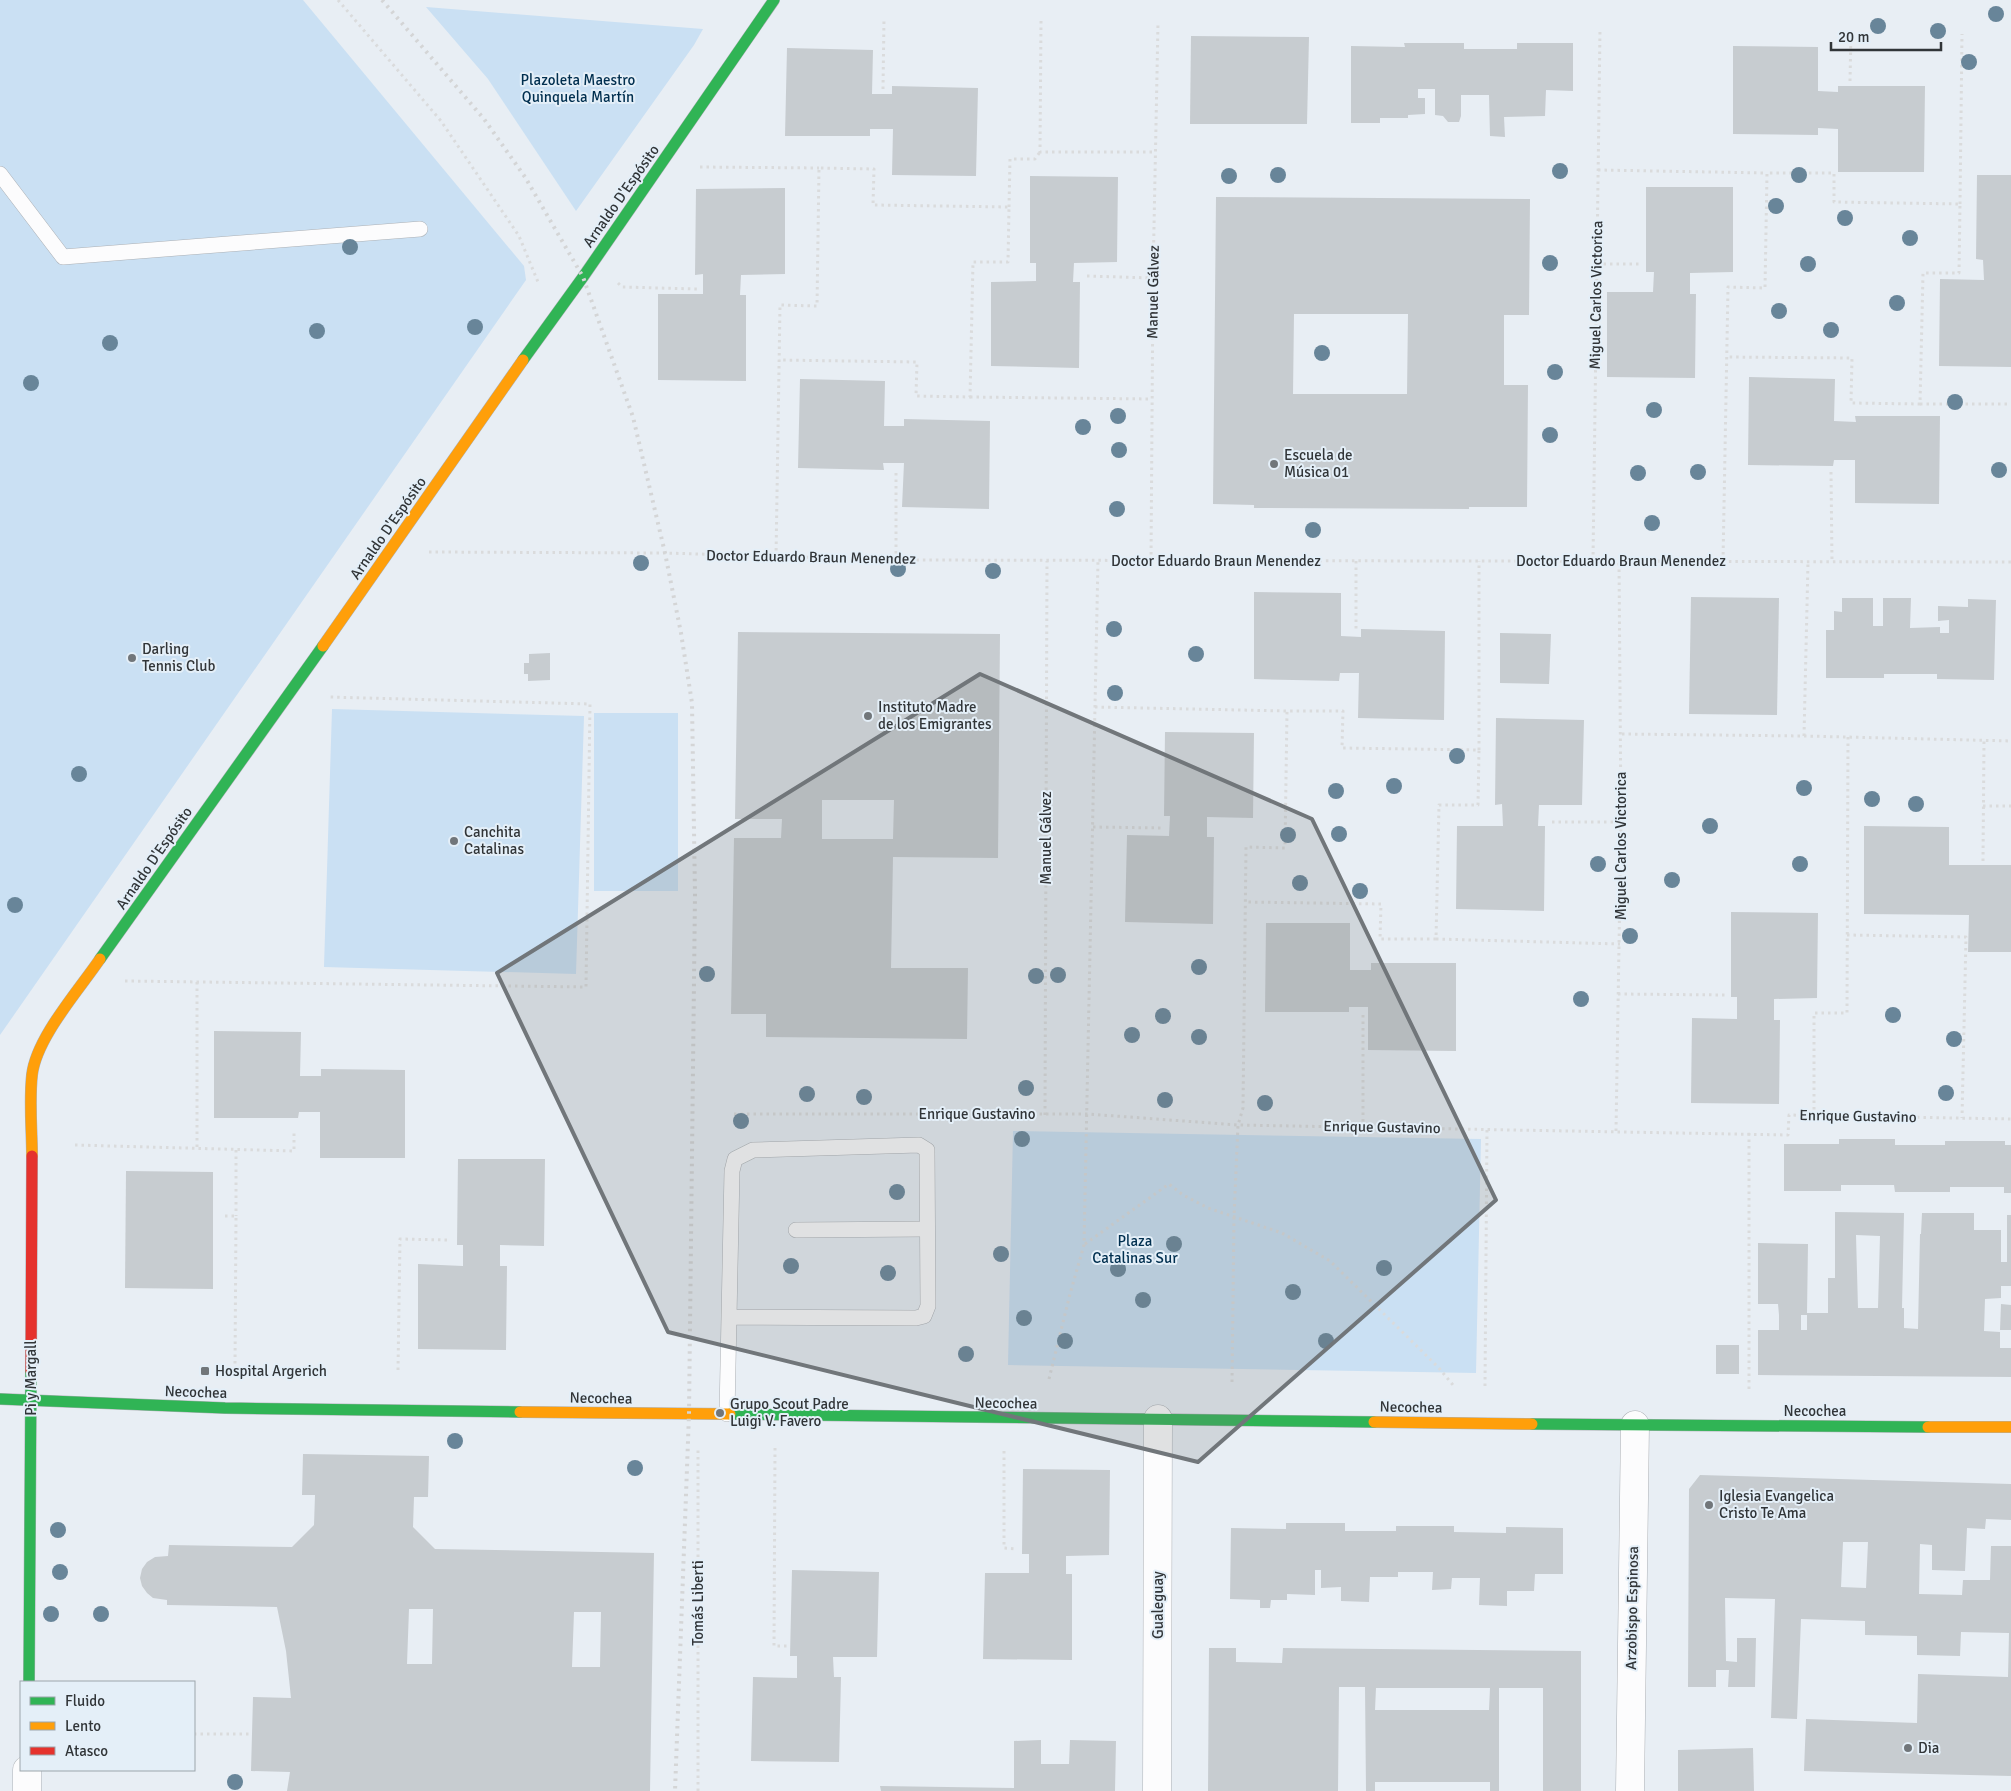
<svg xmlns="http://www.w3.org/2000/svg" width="2011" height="1791" viewBox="0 0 2011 1791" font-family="Signika,sans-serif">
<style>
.green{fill:#cae0f3}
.building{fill:#c7ccd0;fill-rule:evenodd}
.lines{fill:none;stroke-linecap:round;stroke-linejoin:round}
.lane-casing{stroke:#acb0b5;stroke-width:16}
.street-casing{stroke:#acb0b5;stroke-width:29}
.fast-casing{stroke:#acb0b5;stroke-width:12}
.slow-casing{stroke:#acb0b5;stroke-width:12}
.jam-casing{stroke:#acb0b5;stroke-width:12}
.path{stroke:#dadbdc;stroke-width:3;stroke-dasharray:2.5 4;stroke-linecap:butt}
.lane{stroke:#fcfcfd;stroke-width:15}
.street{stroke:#fcfcfd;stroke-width:28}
.fast{stroke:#30b455;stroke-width:11}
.slow{stroke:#ff9f0a;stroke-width:11}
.jam{stroke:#e5322d;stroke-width:11}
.rail{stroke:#d4d5d6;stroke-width:4;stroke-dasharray:2.5 5;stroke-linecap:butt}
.tree{fill:#688599}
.marked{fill:#71767a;fill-opacity:0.2;stroke:#71767a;stroke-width:4;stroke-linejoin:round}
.poi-dot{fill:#71767a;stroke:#e4eff8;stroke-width:2}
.labels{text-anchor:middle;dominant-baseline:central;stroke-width:4;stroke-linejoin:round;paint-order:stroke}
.park-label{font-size:15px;fill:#002f4f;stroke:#e4eff8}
.street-label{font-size:15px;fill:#313538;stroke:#e4eff8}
.poi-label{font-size:15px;fill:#313538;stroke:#e4eff8;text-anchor:start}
</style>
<rect width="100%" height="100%" fill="#e8eef4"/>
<!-- green -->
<g class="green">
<path d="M0 0H303L524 266 526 280 0 1035Z"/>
<path d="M426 7 703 29 694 45 576 211 488 79Z"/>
<path d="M332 709 584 716 576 974 324 967Z"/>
<rect x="594" y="713" width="84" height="178"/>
<path d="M1013 1131 1481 1139 1476 1373 1008 1365Z"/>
</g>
<!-- building -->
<g class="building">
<path d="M1191 36 1309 37 1307 124H1190Z"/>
<path d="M1404 43H1464V49H1517V43H1573V91L1546 90 1545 116 1504 117 1505 137 1490 136 1489 95H1461V116L1459 122H1448L1443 116 1435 115V89H1418V98H1425V114L1408 115V118H1380V123H1351V46L1405 47Z"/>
<path d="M1733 46 1818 47V91L1838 92V86H1925L1924 172H1838V129L1818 128V135L1733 134Z"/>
<path d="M787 48 873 50 872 94H892V86L978 88 976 176 892 175 893 129H870V136H785Z"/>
<path d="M1977 175H2011V367L1939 366 1940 279 1984 280 1983 260 1976 259Z"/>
<path d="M1030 176 1118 177 1117 262 1074 263 1073 282H1080L1079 368 991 366V282L1036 281V263H1030Z"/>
<path d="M1646 187H1733V272L1690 273V294H1696L1695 378 1607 377V292H1653L1654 272H1646Z"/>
<path d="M785 188V274L741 275 740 295H746V381L658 380V294H703V274L695 275 696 189Z"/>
<path d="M1216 197 1530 199 1529 315H1504V385H1528L1527 507H1469V509L1254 508V505L1213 504ZM1294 314H1408L1407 394H1293Z"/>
<path d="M1749 377 1835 379 1834 421 1856 422 1855 416H1940L1939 504 1855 503V460H1834L1833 466 1748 465Z"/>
<path d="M800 379 885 381 884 426H904V419L990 421 989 509 902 507 904 463H883L884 470 798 468Z"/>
<path d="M1254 592 1341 593V636L1361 637V629L1445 631 1444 720 1358 718 1359 673H1340L1339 681 1254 679Z"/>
<path d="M1691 597 1779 598 1777 715 1689 714Z"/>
<path d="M1842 598H1873V626H1883V598H1911L1910 628 1940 627V633H1949V620L1938 621V606L1968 607V599L1996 600 1994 680 1937 679V674H1884V678H1826V630H1834V611L1842 612Z"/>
<path d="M738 632 1000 634 998 858 893 857 891 968H968L967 1039 766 1037V1014H731L734 838H781L782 819H735ZM822 800H894L893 839H822Z"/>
<path d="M1500 633 1551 634 1549 684 1500 683Z"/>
<path d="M550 653V680L528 681V674H524V663H529V654Z"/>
<path d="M1496 718 1584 720 1582 805H1539L1538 826H1545L1544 911 1456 909 1457 826H1503L1502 804 1495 805Z"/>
<path d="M1165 732 1254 733 1253 818 1207 817V837H1214L1213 924 1125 922 1127 835 1169 836 1170 816H1164Z"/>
<path d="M1864 826 1949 827V865H2011V952H1968L1969 915 1864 914Z"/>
<path d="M1731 912 1818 913 1817 998 1774 999V1020H1780L1779 1104 1691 1103 1692 1018 1737 1019V997H1731Z"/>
<path d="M1266 923H1350V970H1371V963H1456V1051L1368 1050V1007H1349V1012H1265Z"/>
<path d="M214 1031 301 1032 300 1076H321V1069L405 1070V1158H320V1112H299L298 1118H214Z"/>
<path d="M1839 1139H1895V1145H1945V1141H2005V1145H2011V1193H2004V1187H1950V1192H1895L1894 1185H1841V1191H1784V1144H1839Z"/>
<path d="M458 1159H545L544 1246 500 1245V1266H507L506 1350 418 1349V1264L463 1266V1245H457Z"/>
<path d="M126 1171 213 1172V1289L125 1288Z"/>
<path d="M1835 1212 1904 1213 1902 1308H1904V1328L1918 1329 1920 1234H1921L1922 1213H1974V1230H2001V1262H2007V1215H2011V1286H2001V1298L1985 1299 1984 1331 2000 1332V1348H2011V1377L1758 1375V1330H1779V1315L1778 1304H1758V1243L1808 1244 1807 1313H1828V1278H1835ZM1856 1235 1880 1236 1878 1308H1858ZM1801 1315H1807V1330H1801Z"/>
<path d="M2001 1304 2011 1305V1330H2000Z"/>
<rect x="1716" y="1345" width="23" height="29"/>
<path d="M303 1454 429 1456 428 1497H414L413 1527 435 1549 654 1553 650 1791H287L290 1772 251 1771 253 1697 291 1698 286 1651 277 1607 167 1605V1600L153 1598 147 1593 142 1586 140 1578 142 1569 147 1562 155 1557 168 1556 169 1545 292 1547 314 1525 315 1495H302ZM409 1609H433L432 1664H407ZM574 1612H601L600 1667H572Z"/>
<path d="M1023 1469 1110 1470 1109 1555 1066 1556V1574H1072V1660L983 1659 985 1573H1029V1554H1022Z"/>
<path d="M1700 1475 2011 1484V1520L1986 1519 1985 1529 1967 1528 1965 1571 1932 1570V1545L1920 1544 1919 1594 1962 1595 1963 1580H1990L1991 1546H2011V1776L1804 1771 1806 1719 1917 1723 1918 1674 2008 1677 2009 1633 1961 1632 1960 1656 1917 1655V1636L1865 1635V1621L1801 1619 1797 1719 1771 1718 1775 1599 1725 1598 1726 1661 1737 1662V1638H1756L1755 1687H1728L1729 1670H1716V1687H1688L1689 1489ZM1843 1542H1868L1866 1588 1841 1587Z"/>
<path d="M1286 1523H1345V1531H1396V1526H1454V1532L1506 1533V1527L1563 1528V1574H1535L1534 1591H1507V1606L1479 1605 1480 1578H1452L1451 1589 1432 1590 1433 1572H1398V1577H1370L1369 1602 1341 1601V1587L1321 1588V1570H1315V1595L1287 1594V1600H1271L1270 1608H1260V1600L1230 1599 1231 1528 1286 1529Z"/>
<path d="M792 1570 879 1572 877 1657H833L834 1677H841L839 1762 751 1761 753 1677 797 1678V1656H790Z"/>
<path d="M1209 1648H1236V1662L1282 1663 1283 1648 1581 1651V1791H1543V1688H1499V1791H1490V1782H1375V1791H1366L1365 1687H1339L1338 1791H1208ZM1376 1688H1490L1489 1710H1375Z"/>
<path d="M1041 1740V1764H1069L1070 1740 1116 1741 1115 1791H881L880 1786 1014 1788V1741Z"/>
<path d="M1753 1748 1754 1791H1678V1750Z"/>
</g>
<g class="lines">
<!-- lane casing -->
<g class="lane-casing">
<g id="lane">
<path d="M0 174 63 257 420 229"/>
<path d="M796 1230 927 1229"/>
<path d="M727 1414 732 1171 735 1159 753 1150 919 1145 927 1150 928 1306 924 1316 916 1318 730 1317"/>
</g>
</g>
<!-- street casing -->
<g class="street-casing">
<g id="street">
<path d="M27 1791V1770"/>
<path d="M1157 1791 1158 1419"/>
<path d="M1630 1791 1635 1425"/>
</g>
</g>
<!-- fast casing -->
<g class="fast-casing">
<g id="fast">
<path d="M523 360 583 277 774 0"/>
<path d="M100 959 323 646"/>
<path d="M0 1399 225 1408 520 1412"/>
<path d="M730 1414 1374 1422"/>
<path d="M1532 1424 1928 1427"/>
<path d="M29 1682 31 1371"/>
</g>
</g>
<!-- slow casing -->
<g class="slow-casing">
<g id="slow">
<path d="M323 646 523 360"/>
<path d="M32 1156C32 1130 29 1102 32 1075 36 1038 79 990 100 959"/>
<path d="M520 1412 730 1414"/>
<path d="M1374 1422 1532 1424"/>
<path d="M1928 1427H2011"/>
</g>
</g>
<!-- jam casing -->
<g class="jam-casing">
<path id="jam" d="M31 1371 32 1156"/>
</g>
<!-- path -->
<g class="path">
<path d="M338 0 441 121 519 236 538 282"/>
<path d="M1041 21 1040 152H1155"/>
<path d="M1850 81 1851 32"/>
<path d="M883 89 884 18"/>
<path d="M700 167 819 168"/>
<path d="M1598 170 1767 173"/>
<path d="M1960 204 1962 34"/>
<path d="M1009 207 1010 159H1035L1040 152"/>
<path d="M1597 264H1639"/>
<path d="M1087 276 1153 278"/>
<path d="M618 283 622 287 697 289"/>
<path d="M970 397 1152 399"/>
<path d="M1920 404H2011"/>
<path d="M1831 472 1832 562"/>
<path d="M429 552 665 553 896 560 2011 562"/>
<path d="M776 557 780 305 817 306 819 168 874 169 873 205 1009 207 1008 262H973L970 397 916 396 917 362 779 360"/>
<path d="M896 560V472"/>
<path d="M1151 561 1153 278 1158 23"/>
<path d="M1356 561V631"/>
<path d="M1593 561 1600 29"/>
<path d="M1723 561 1728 287 1765 288 1767 173H1834V202L1960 204 1959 273H1923L1920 404 1851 403 1852 358 1726 357"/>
<path d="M1095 707 1287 711"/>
<path d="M1622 734 1804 736 2011 741"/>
<path d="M1804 736 1808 562"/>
<path d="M1479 750V561"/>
<path d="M1983 806H2011"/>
<path d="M1552 822H1621"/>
<path d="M1093 827 1163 828"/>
<path d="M1983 861 1984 741"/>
<path d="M1847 935 1966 937 1962 1118"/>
<path d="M1436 939 1620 944"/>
<path d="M125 981 586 987 590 704 329 697"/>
<path d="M197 982V1148"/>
<path d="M1618 994 1725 995"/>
<path d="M1363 1015V1126"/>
<path d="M734 1114H1088L1238 1125 1788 1135 1789 1115 2011 1119"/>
<path d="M1045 1115 1047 561"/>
<path d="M1814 1116V1013H1847L1848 737"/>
<path d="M1616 1131 1621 822 1619 562"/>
<path d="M75 1145 294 1151V1130"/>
<path d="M236 1150V1216"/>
<path d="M225 1216H236L235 1367"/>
<path d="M1085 1244 1169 1184 1183 1195 1208 1208 1282 1233 1330 1261 1438 1367 1453 1385"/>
<path d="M398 1370 400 1239 449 1240"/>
<path d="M1049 1379 1070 1294 1084 1245 1098 560"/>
<path d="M1232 1382 1234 1216 1238 1125 1243 1108 1246 847 1285 848 1287 711H1343L1342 748 1479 750 1478 805H1439L1436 939H1380L1381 904 1245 902"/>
<path d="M1485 1386 1487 1129"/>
<path d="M1749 1389V1133"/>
<path d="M775 1448 774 1646H788"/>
<path d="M1004 1451V1548L1017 1549"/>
<path d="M194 1734H252"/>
<path d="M698 1791V1447"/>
</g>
<!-- lane -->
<use href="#lane" class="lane"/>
<!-- street -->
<use href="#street" class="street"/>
<!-- fast -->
<use href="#fast" class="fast"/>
<!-- slow -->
<use href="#slow" class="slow"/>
<!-- jam -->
<use href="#jam" class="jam"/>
<!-- rail -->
<path class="rail" d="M382 0 484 119 525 177 583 277 633 417 665 553 681 633 692 703 695 894 689 1414 675 1791"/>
</g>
<!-- trees -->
<g class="tree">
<circle cx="1996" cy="14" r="8"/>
<circle cx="1878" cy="26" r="8"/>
<circle cx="1938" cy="31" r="8"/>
<circle cx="1969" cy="62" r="8"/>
<circle cx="1560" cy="171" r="8"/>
<circle cx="1278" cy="175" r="8"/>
<circle cx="1799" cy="175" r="8"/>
<circle cx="1229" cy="176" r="8"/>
<circle cx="1776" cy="206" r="8"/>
<circle cx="1845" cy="218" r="8"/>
<circle cx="1910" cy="238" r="8"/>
<circle cx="350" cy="247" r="8"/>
<circle cx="1550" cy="263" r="8"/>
<circle cx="1808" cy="264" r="8"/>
<circle cx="1897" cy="303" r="8"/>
<circle cx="1779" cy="311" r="8"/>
<circle cx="475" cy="327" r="8"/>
<circle cx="1831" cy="330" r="8"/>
<circle cx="317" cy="331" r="8"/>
<circle cx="110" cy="343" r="8"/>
<circle cx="1322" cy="353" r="8"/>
<circle cx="1555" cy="372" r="8"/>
<circle cx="31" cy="383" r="8"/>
<circle cx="1955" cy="402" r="8"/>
<circle cx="1654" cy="410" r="8"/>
<circle cx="1118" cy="416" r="8"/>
<circle cx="1083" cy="427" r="8"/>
<circle cx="1550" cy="435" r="8"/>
<circle cx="1119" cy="450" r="8"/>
<circle cx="1999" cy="470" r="8"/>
<circle cx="1698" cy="472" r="8"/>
<circle cx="1638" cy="473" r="8"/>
<circle cx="1117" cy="509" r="8"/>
<circle cx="1652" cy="523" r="8"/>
<circle cx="1313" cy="530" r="8"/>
<circle cx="641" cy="563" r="8"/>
<circle cx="898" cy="569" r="8"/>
<circle cx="993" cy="571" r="8"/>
<circle cx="1114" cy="629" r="8"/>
<circle cx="1196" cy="654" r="8"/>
<circle cx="1115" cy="693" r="8"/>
<circle cx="1457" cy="756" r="8"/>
<circle cx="79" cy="774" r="8"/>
<circle cx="1394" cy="786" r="8"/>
<circle cx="1804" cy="788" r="8"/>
<circle cx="1336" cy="791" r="8"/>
<circle cx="1872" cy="799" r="8"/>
<circle cx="1916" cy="804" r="8"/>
<circle cx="1710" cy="826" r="8"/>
<circle cx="1339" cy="834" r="8"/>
<circle cx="1288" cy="835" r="8"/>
<circle cx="1598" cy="864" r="8"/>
<circle cx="1800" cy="864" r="8"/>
<circle cx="1672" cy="880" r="8"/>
<circle cx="1300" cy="883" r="8"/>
<circle cx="1360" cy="891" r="8"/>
<circle cx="15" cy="905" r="8"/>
<circle cx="1630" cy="936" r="8"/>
<circle cx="1199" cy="967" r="8"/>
<circle cx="707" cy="974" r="8"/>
<circle cx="1058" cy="975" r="8"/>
<circle cx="1036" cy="976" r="8"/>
<circle cx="1581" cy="999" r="8"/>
<circle cx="1893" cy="1015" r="8"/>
<circle cx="1163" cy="1016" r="8"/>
<circle cx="1132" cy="1035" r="8"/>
<circle cx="1199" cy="1037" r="8"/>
<circle cx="1954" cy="1039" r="8"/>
<circle cx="1026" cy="1088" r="8"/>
<circle cx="1946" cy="1093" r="8"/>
<circle cx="807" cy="1094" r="8"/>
<circle cx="864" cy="1097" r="8"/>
<circle cx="1165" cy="1100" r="8"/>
<circle cx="1265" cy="1103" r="8"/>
<circle cx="741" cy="1121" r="8"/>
<circle cx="1022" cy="1139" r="8"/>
<circle cx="897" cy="1192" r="8"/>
<circle cx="1174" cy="1244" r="8"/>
<circle cx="1001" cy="1254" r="8"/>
<circle cx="791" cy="1266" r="8"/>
<circle cx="1384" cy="1268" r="8"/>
<circle cx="1118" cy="1269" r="8"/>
<circle cx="888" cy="1273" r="8"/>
<circle cx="1293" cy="1292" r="8"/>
<circle cx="1143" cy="1300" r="8"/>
<circle cx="1024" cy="1318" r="8"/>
<circle cx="1065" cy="1341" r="8"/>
<circle cx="1326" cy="1341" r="8"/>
<circle cx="966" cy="1354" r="8"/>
<circle cx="455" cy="1441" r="8"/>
<circle cx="635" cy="1468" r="8"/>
<circle cx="58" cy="1530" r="8"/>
<circle cx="60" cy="1572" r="8"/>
<circle cx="51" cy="1614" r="8"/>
<circle cx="101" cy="1614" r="8"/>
<circle cx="235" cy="1782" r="8"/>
</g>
<!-- marked area -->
<path class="marked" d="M980 674 1312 819 1496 1200 1198 1462 668 1332 497 973Z"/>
<!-- markers -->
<g class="poi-dot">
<circle cx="1274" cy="464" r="5"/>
<circle cx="132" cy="658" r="5"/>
<circle cx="868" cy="716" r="5"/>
<circle cx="454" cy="841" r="5"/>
<rect x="200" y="1366" width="10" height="10" rx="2.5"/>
<circle cx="720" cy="1413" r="5"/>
<circle cx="1709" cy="1505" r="5"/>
<circle cx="1908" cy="1748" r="5"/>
</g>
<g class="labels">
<!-- park labels -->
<g class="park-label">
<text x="578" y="80">Plazoleta Maestro<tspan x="578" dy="17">Quinquela Martín</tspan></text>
<text x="1135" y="1241">Plaza<tspan x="1135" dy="17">Catalinas Sur</tspan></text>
</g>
<!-- street labels -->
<g class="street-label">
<text transform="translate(621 196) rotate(-55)">Arnaldo D'Espósito</text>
<text transform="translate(1153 292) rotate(-89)">Manuel Gálvez</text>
<text transform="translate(1596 295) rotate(-89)">Miguel Carlos Victorica</text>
<text transform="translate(388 528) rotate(-55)">Arnaldo D'Espósito</text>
<text transform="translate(811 557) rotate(1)">Doctor Eduardo Braun Menendez</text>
<text x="1216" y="561">Doctor Eduardo Braun Menendez</text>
<text x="1621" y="561">Doctor Eduardo Braun Menendez</text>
<text transform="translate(1046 838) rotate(-90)">Manuel Gálvez</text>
<text transform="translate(1621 846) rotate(-90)">Miguel Carlos Victorica</text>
<text transform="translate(154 858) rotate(-55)">Arnaldo D'Espósito</text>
<text x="977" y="1114">Enrique Gustavino</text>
<text transform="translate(1858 1116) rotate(1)">Enrique Gustavino</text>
<text transform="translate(1382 1127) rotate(1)">Enrique Gustavino</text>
<text transform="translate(31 1378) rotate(-90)">Pi y Margall</text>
<text transform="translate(196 1392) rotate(2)">Necochea</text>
<text transform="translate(601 1398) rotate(1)">Necochea</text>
<text transform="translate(1006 1403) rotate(1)">Necochea</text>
<text transform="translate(1411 1407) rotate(1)">Necochea</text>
<text x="1815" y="1411">Necochea</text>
<text transform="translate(698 1603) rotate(-90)">Tomás Liberti</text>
<text transform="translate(1158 1605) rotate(-90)">Gualeguay</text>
<text transform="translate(1632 1608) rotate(-89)">Arzobispo Espinosa</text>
</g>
<!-- poi labels -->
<g class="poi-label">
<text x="1284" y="455">Escuela de<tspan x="1284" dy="17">Música 01</tspan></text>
<text x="142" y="649">Darling<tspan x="142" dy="17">Tennis Club</tspan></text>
<text x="878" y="707">Instituto Madre<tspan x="878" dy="17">de los Emigrantes</tspan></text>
<text x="464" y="832">Canchita<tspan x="464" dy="17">Catalinas</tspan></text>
<text x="215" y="1371">Hospital Argerich</text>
<text x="730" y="1404">Grupo Scout Padre<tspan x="730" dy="17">Luigi V. Favero</tspan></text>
<text x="1719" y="1496">Iglesia Evangelica<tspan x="1719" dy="17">Cristo Te Ama</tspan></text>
<text x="1918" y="1748">Dia</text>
</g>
</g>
<!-- legend -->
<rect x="20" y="1681" width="175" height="90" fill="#e4eff8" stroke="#9ca5ab"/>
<rect x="30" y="1697" width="25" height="8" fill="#30b455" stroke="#9ca5ab"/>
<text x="65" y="1706" font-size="15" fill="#313538">Fluido</text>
<rect x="30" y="1722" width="25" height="8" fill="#ff9f0a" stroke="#9ca5ab"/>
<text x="65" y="1731" font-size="15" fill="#313538">Lento</text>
<rect x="30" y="1747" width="25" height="8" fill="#e5322d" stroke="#9ca5ab"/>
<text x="65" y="1756" font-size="15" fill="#313538">Atasco</text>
<!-- scale -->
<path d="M1831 42v8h110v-8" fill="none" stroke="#313538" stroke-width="2.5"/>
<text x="1838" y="42" font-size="15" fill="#313538" stroke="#e4eff8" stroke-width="4" paint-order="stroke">20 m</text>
</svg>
